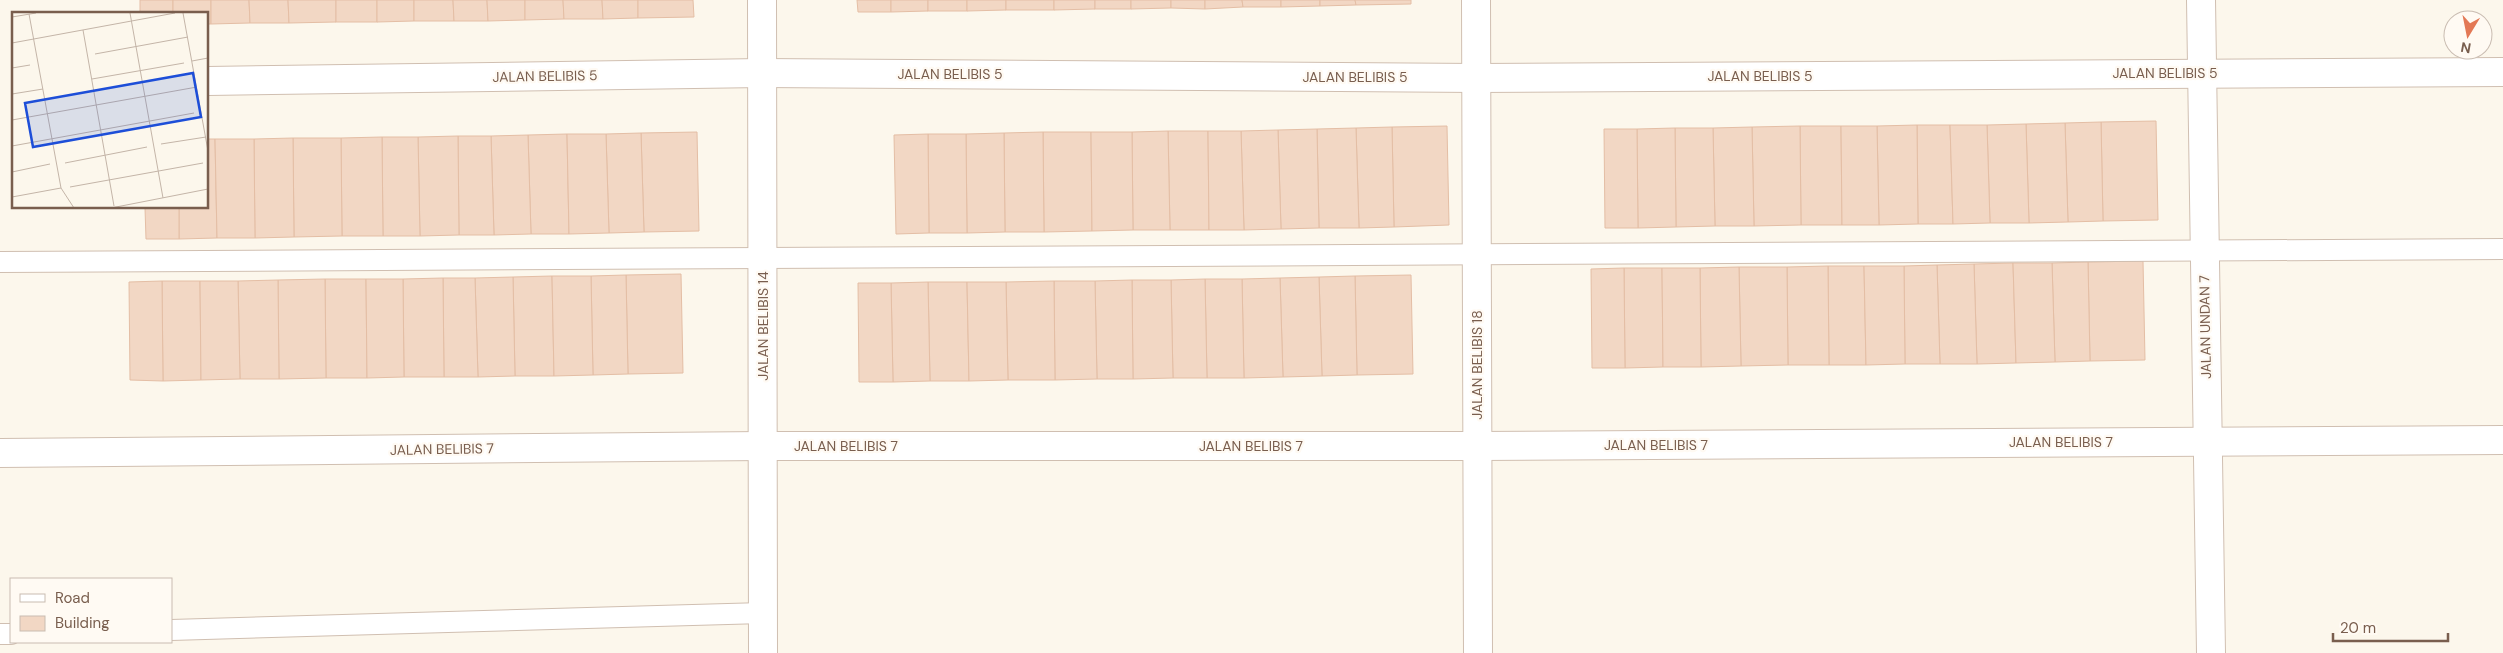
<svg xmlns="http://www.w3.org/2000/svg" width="2503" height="653" viewBox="0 0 2503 653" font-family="'DM Sans',sans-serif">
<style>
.building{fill:#f2d7c4;stroke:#e4bea5}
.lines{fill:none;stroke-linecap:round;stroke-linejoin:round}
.lane-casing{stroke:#d0bfb1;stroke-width:22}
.street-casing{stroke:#d0bfb1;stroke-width:30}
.lane{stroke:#fff;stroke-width:20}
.street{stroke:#fff;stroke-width:28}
.labels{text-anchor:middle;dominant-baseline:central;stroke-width:4.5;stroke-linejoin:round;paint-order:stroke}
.street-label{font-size:14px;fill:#795e4e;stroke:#fffaf3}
.inset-road{fill:none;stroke:#c4b5a8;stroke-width:1}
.view{fill:#1d4ed8;fill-opacity:0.15;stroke:#1d4ed8;stroke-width:2.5}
.inset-edge{fill:none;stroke:#795e4e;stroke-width:2.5}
</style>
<rect width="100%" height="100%" fill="#fcf7ec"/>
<!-- building -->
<g class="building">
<rect x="140" y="0" width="33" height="14"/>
<path d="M173 0H211V24H208V14H173Z"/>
<path d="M211 0H249L250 23 211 24Z"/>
<path d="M249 0H288L289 23H250Z"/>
<path d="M288 0H336V22L289 23Z"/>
<rect x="336" y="0" width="41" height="22"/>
<path d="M377 0H414V21L377 22Z"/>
<path d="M414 0H453L454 21H414Z"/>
<path d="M453 0H487L488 21H454Z"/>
<path d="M487 0H525V20L488 21Z"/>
<path d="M525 0H563L564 19 525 20Z"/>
<path d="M563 0H602L603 19H564Z"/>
<path d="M602 0H638V18L603 19Z"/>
<path d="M638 0H693L694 17 638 18Z"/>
<path d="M857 0H891V12H858Z"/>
<path d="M891 0H928V11L891 12Z"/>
<rect x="928" y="0" width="39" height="11"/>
<path d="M967 0H1006V10L967 11Z"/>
<rect x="1006" y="0" width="48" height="10"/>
<path d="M1054 0H1095V9L1054 10Z"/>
<rect x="1095" y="0" width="36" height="9"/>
<path d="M1131 0H1171V8L1131 9Z"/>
<path d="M1171 0H1205V9L1171 8Z"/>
<path d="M1205 0H1242L1243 7 1205 9Z"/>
<path d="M1242 0H1281V7H1243Z"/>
<path d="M1281 0H1320V6L1281 7Z"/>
<path d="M1320 0H1355L1356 5 1320 6Z"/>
<path d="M1355 0H1411V4L1356 5Z"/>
<path d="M2156 121 2158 220 2103 221 2101 122Z"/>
<path d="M2101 122 2103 221 2068 222 2065 123Z"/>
<path d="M2065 123 2068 222 2029 223 2026 124Z"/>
<path d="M2026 124 2029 223H1990L1987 125Z"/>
<path d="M1917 125H1950L1953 224H1918Z"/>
<path d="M1917 125 1918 224 1879 225 1877 126Z"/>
<path d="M1950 125H1987L1990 223 1953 224Z"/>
<path d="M1447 126 1449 225 1394 227 1392 127Z"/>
<path d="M1800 126H1841L1842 225H1801Z"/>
<path d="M1800 126 1801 225 1754 226 1752 127Z"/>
<path d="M1841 126H1877L1879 225H1842Z"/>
<path d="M1392 127 1394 227 1359 228 1356 128Z"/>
<path d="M1752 127 1754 226H1715L1713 128Z"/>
<path d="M1356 128 1359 228H1319L1317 129Z"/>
<path d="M1675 128H1713L1715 226 1676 227Z"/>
<path d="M1675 128 1676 227 1638 228 1637 129Z"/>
<path d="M1317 129 1319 228 1281 229 1278 130Z"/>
<path d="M1604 129H1637L1638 228H1605Z"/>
<path d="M1278 130 1281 229 1244 230 1241 131Z"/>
<path d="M1168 131H1208L1209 230H1170Z"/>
<path d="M1168 131 1170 230H1133L1132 132Z"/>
<path d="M1208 131H1241L1244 230H1209Z"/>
<path d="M697 132 699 231 644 232 641 133Z"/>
<path d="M1043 132H1091L1092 231 1044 232Z"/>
<path d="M1043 132 1044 232H1005L1004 133Z"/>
<path d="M1091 132H1132L1133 230 1092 231Z"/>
<path d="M641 133 644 232 609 233 606 134Z"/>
<path d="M1004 133 1005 232 967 233 966 134Z"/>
<path d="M567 134 569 234H531L528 135Z"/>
<path d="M567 134H606L609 233 569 234Z"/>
<path d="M928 134H966L967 233H929Z"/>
<path d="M928 134 929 233 896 234 894 135Z"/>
<path d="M528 135 531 234 494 235 491 136Z"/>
<path d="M458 136H491L494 235H459Z"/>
<path d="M458 136 459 235 420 236 418 137Z"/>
<path d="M382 137H418L420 236H383Z"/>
<path d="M382 137 383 236H342L341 138Z"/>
<path d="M293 138H341L342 236 294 237Z"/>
<path d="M293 138 294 237 255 238 254 139Z"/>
<path d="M208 139H215L217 238 179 239V208H208Z"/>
<path d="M215 139H254L255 238H217Z"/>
<path d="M145 208H179V239H146Z"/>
<path d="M2143 261 2145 360 2090 361 2088 262Z"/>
<path d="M2088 262 2090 361 2055 362 2052 263Z"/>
<path d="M2013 263 2016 363 1977 364 1974 264Z"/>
<path d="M2013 263H2052L2055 362 2016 363Z"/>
<path d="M1974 264 1977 364H1940L1937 265Z"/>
<path d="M1937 265 1940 364H1905L1904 266Z"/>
<path d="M1828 266H1864L1866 365H1829Z"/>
<path d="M1828 266 1829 365H1788L1787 267Z"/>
<path d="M1864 266H1904L1905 364 1866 365Z"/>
<path d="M1739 267H1787L1788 365 1741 366Z"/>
<path d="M1739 267 1741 366 1701 367 1700 268Z"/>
<path d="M1624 268H1662L1663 367 1625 368Z"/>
<path d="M1624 268 1625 368H1592L1591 269Z"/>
<path d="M1662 268H1700L1701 367H1663Z"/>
<path d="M681 274 683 373 628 374 626 275Z"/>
<path d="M626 275 628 374 593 375 591 276Z"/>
<path d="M1411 275 1413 374 1357 375 1355 276Z"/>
<path d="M552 276 554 376H515L513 277Z"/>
<path d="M552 276H591L593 375 554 376Z"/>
<path d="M1355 276 1357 375 1322 376 1319 277Z"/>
<path d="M513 277 515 376 478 377 475 278Z"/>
<path d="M1319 277 1322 376 1283 377 1280 278Z"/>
<path d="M443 278H475L478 377H444Z"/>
<path d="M443 278 444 377H404L403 279Z"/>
<path d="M1280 278 1283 377 1244 378 1242 279Z"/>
<path d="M325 279H366L367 378H326Z"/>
<path d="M325 279 326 378 279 379 278 280Z"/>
<path d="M366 279H403L404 377 367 378Z"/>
<path d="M1205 279H1242L1244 378H1207Z"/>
<path d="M1205 279 1207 378H1173L1171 280Z"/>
<path d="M278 280 279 379H240L238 281Z"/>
<path d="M1132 280H1171L1173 378 1133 379Z"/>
<path d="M1132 280 1133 379H1097L1095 281Z"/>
<path d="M162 281H200L201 380 163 381Z"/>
<path d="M162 281 163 381 130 380 129 282Z"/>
<path d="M200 281H238L240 379 201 380Z"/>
<path d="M1054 281H1095L1097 379 1055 380Z"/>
<path d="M1054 281 1055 380H1008L1006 282Z"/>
<path d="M928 282H967L969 381H930Z"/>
<path d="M928 282 930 381 893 382 891 283Z"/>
<path d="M967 282H1006L1008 380 969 381Z"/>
<path d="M858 283H891L893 382H859Z"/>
</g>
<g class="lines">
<!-- lane casing -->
<g class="lane-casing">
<g id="lane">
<path d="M0 262 2503 249"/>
<path d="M171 630 763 613"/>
<path d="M0 634H11"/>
</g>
</g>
<!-- street casing -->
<g class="street-casing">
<g id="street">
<path d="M762 0 763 653"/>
<path d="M1476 0 1478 653"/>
<path d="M2201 0 2211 653"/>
<path d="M208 81 762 73 1477 78 2503 72"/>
<path d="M0 453 763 446H1477L2503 440"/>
</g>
</g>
<!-- lane -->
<use href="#lane" class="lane"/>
<!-- street -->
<use href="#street" class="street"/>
</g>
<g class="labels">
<!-- street labels -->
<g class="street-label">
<text x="2165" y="73">JALAN BELIBIS 5</text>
<text x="950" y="74">JALAN BELIBIS 5</text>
<text transform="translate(545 76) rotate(-1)">JALAN BELIBIS 5</text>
<text x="1760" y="76">JALAN BELIBIS 5</text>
<text x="1355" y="77">JALAN BELIBIS 5</text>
<text transform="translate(763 326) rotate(-90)">JALAN BELIBIS 14</text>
<text transform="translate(2205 327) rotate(-91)">JALAN UNDAN 7</text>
<text transform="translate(1477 365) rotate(-90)">JALAN BELIBIS 18</text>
<text x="2061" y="442">JALAN BELIBIS 7</text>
<text x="1656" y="445">JALAN BELIBIS 7</text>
<text x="846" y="446">JALAN BELIBIS 7</text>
<text x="1251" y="446">JALAN BELIBIS 7</text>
<text transform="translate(442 449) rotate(-1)">JALAN BELIBIS 7</text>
</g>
</g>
<!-- overview -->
<g transform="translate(12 12)">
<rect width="196" height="196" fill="#fcf7ec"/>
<path class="inset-road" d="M118 1 151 186M171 1 196 139M17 2 49 176 62 196M0 5 24 1M71 18 102 194M0 31 163 1M83 42 176 25M180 49 196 46M0 56 18 53M80 67 172 51M0 82 31 77M0 108 185 75M149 132 194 125M0 134 182 101M53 151 135 135M0 160 38 152M58 175 191 151M0 185 49 176M99 196 196 177"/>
<path class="view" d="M181 61 189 105 21 135 13 91Z"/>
<rect width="196" height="196" class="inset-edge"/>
</g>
<!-- legend -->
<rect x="10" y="578" width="162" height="65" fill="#fffaf3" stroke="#c9bcb1"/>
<rect x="20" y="594" width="25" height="8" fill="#ffffff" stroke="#c9bcb1"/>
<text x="55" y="603" font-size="15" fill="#795e4e">Road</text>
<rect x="20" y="616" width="25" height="15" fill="#f2d7c4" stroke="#c9bcb1"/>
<text x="55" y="628" font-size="15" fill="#795e4e">Building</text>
<!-- north arrow -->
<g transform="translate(2468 35) rotate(190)"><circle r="24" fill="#fffaf3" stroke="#c9bcb1"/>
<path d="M0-4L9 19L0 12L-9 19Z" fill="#e37855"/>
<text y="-8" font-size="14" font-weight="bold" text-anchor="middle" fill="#795e4e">N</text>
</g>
<!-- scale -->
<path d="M2333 633v8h115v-8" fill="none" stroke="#795e4e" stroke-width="2.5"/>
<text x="2340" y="633" font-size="15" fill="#795e4e" stroke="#fffaf3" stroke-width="4" paint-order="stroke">20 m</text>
</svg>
